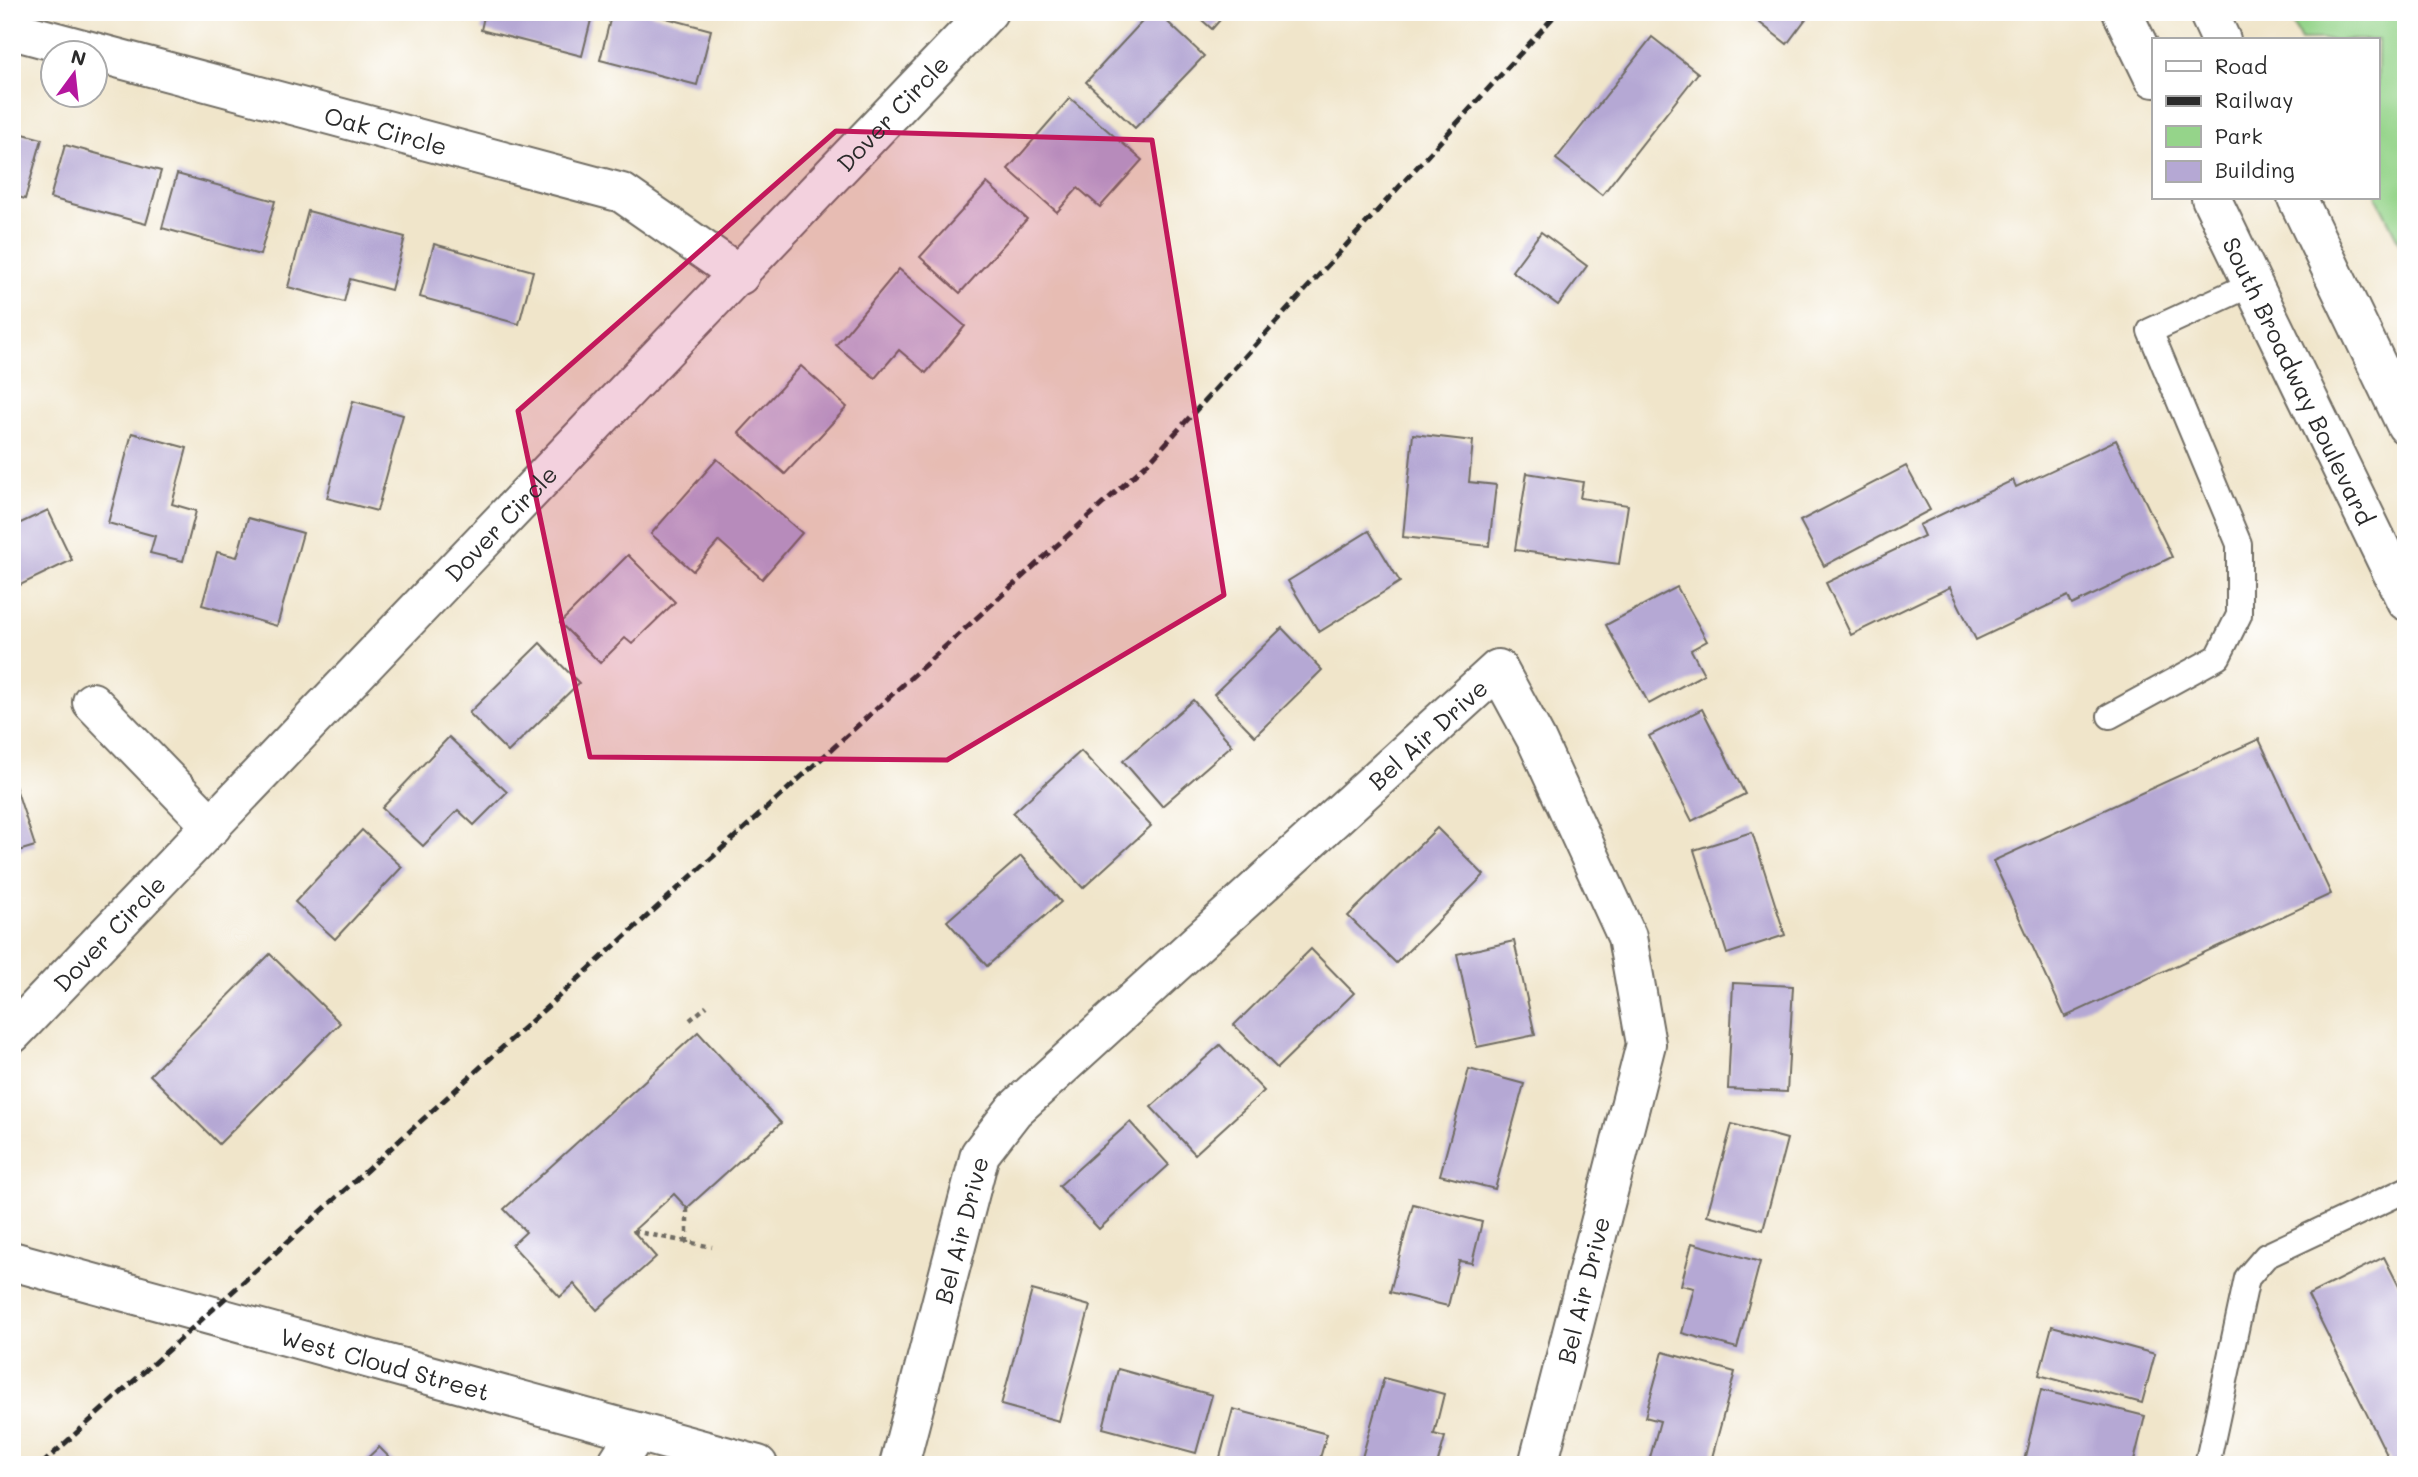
<svg xmlns="http://www.w3.org/2000/svg" width="2418" height="1477" viewBox="0 0 2418 1477" font-family="Mali,sans-serif">
<style>
.green{fill:#95d48a;stroke:#60805a;stroke-width:2}
.building{fill:#b5a8d4}
.lines{fill:none;stroke-linecap:round;stroke-linejoin:round}
.service-casing{stroke:#706c63;stroke-width:28}
.minor-casing{stroke:#706c63;stroke-width:42}
.secondary-casing{stroke:#706c63;stroke-width:42}
.path{stroke:#706c63;stroke-width:4.5;stroke-dasharray:5 5;stroke-linecap:butt}
.service{stroke:#fff;stroke-width:24}
.minor{stroke:#fff;stroke-width:38}
.secondary{stroke:#fff;stroke-width:38}
.rail{stroke:#2b2b2b;stroke-width:5;stroke-dasharray:10 5;stroke-linecap:butt}
.marked{fill:#c2185b;fill-opacity:0.2;stroke:#c2185b;stroke-width:5;stroke-linejoin:round}
.labels{text-anchor:middle;dominant-baseline:central;stroke-width:5;stroke-linejoin:round;paint-order:stroke}
.street-label{font-size:24px;fill:#2b2b2b;stroke:#fff}
</style>
<rect width="100%" height="100%" fill="#fff"/>
<filter id="ink" filterUnits="userSpaceOnUse"><feTurbulence type="fractalNoise" baseFrequency=".0143" numOctaves="2"/><feDisplacementMap in="SourceGraphic" scale="14" xChannelSelector="R" yChannelSelector="G"/><feConvolveMatrix kernelMatrix="1 2 1 2 8 2 1 2 1" color-interpolation-filters="sRGB"/></filter>
<filter id="wash" filterUnits="userSpaceOnUse"><feTurbulence type="fractalNoise" baseFrequency=".00686" numOctaves="4" result="noise"/><feDisplacementMap in="SourceGraphic" scale="28" xChannelSelector="R" yChannelSelector="G"/><feGaussianBlur stdDeviation="1.57" result="paint"/><feColorMatrix in="noise" values="0 0 0 0 0 0 0 0 0 0 0 0 0 0 0 0 0 1.4 0 .05"/><feComposite in="paint" operator="in"/></filter>
<g filter="url(#wash)">
<rect width="100%" height="100%" fill="#f0e5ca"/>
<!-- green -->
<path class="green" d="M2287 12H2406V256L2377 198 2378 40H2301Z"/>
<g id="blocks">
<!-- building -->
<g class="building">
<path d="M438 12H463L461 19Z"/>
<path d="M485 12H593L582 56 481 30Z"/>
<path d="M612 12H644L711 30 697 85 600 60Z"/>
<path d="M1151 12H1157L1204 56 1135 128 1086 82Z"/>
<path d="M1193 12H1227L1212 29Z"/>
<path d="M1746 12H1811L1787 44Z"/>
<path d="M1652 37 1698 73 1602 195 1556 159Z"/>
<path d="M1070 98 1142 160 1100 207 1078 188 1057 212 1008 169Z"/>
<path d="M12 131 42 139 25 199 12 195Z"/>
<path d="M65 145 161 171 146 224 50 198Z"/>
<path d="M177 174 275 201 260 255 162 228Z"/>
<path d="M987 183 1027 219 960 293 920 257Z"/>
<path d="M308 211 405 237 391 290 350 279 344 302 288 287Z"/>
<path d="M1541 232 1587 266 1558 305 1512 271Z"/>
<path d="M434 244 533 271 519 324 420 297Z"/>
<path d="M899 269 965 326 926 373 899 350 875 378 836 345Z"/>
<path d="M801 366 847 407 785 474 739 433Z"/>
<path d="M353 401 403 415 377 511 327 498Z"/>
<path d="M132 433 187 448 172 504 196 511 183 561 150 553 155 536 108 523Z"/>
<path d="M1413 434 1473 441 1469 482 1496 485 1489 546 1403 537Z"/>
<path d="M2116 440 2172 557 2072 605 2068 596 1976 640 1950 587 1851 635 1826 583 1924 536 1919 525 2013 480 2016 487Z"/>
<path d="M717 459 802 533 762 579 719 541 693 571 651 534Z"/>
<path d="M1906 466 1930 510 1824 566 1800 521Z"/>
<path d="M1527 473 1583 482 1580 498 1628 505 1619 564 1515 550Z"/>
<path d="M48 510 72 560 12 589V527Z"/>
<path d="M248 518 303 533 277 626 202 605 217 552 237 557Z"/>
<path d="M1369 531 1400 582 1319 632 1288 581Z"/>
<path d="M628 555 675 602 632 644 625 638 600 663 560 623Z"/>
<path d="M1677 587 1707 641 1691 650 1704 674 1649 704 1606 625Z"/>
<path d="M1282 628 1322 670 1255 736 1214 694Z"/>
<path d="M540 643 579 683 508 752 469 713Z"/>
<path d="M1193 700 1232 745 1162 806 1123 761Z"/>
<path d="M1702 709 1745 794 1692 821 1649 736Z"/>
<path d="M449 737 507 792 474 825 458 810 423 846 382 808Z"/>
<path d="M2259 739 2331 894 2065 1017 1993 861Z"/>
<path d="M1081 751 1151 826 1083 888 1013 813Z"/>
<path d="M12 776 35 846 12 853Z"/>
<path d="M1437 828 1484 875 1396 963 1348 916Z"/>
<path d="M362 830 402 867 335 939 295 902Z"/>
<path d="M1752 832 1785 935 1727 954 1694 850Z"/>
<path d="M1021 856 1061 902 987 966 947 921Z"/>
<path d="M1514 941 1535 1035 1477 1047 1457 954Z"/>
<path d="M1311 949 1354 993 1277 1068 1234 1025Z"/>
<path d="M270 954 340 1023 219 1144 150 1075Z"/>
<path d="M1733 983 1793 986 1787 1092 1728 1089Z"/>
<path d="M698 1032 781 1123 687 1208 674 1194 633 1231 656 1257 597 1310 574 1284 560 1297 512 1245 526 1232 504 1209Z"/>
<path d="M1220 1045 1264 1091 1195 1154 1151 1107Z"/>
<path d="M1469 1069 1524 1084 1495 1189 1440 1175Z"/>
<path d="M1130 1122 1169 1165 1099 1229 1059 1186Z"/>
<path d="M1732 1124 1787 1139 1763 1230 1707 1215Z"/>
<path d="M1413 1204 1482 1222 1472 1263 1459 1261 1448 1306 1390 1292Z"/>
<path d="M1692 1243 1760 1262 1737 1348 1682 1333 1694 1288 1681 1285Z"/>
<path d="M2384 1257 2406 1300V1465H2387L2391 1463 2308 1295Z"/>
<path d="M1032 1290 1090 1306 1059 1421 1001 1405Z"/>
<path d="M2052 1326 2155 1354 2142 1403 2039 1375Z"/>
<path d="M1663 1352 1735 1372 1710 1465H1648L1660 1421 1645 1417Z"/>
<path d="M1118 1369 1212 1395 1196 1453 1103 1428Z"/>
<path d="M1384 1378 1444 1394 1434 1434 1445 1437 1437 1465H1360Z"/>
<path d="M2041 1390 2145 1416 2133 1465H2023Z"/>
<path d="M1233 1409 1327 1434 1318 1465H1218Z"/>
<path d="M379 1447 397 1465H360Z"/>
</g>
</g>
</g>
<g filter="url(#ink)">
<use href="#blocks" fill-opacity="0" stroke="#706c63" stroke-width="2"/>
<g class="lines">
<!-- service casing -->
<g class="service-casing">
<g id="service">
<path d="M2110 716 2218 657 2239 615V544L2150 331 2252 284"/>
<path d="M2207 1465 2247 1278 2266 1256 2406 1190"/>
</g>
</g>
<!-- minor casing -->
<g class="minor-casing">
<g id="minor">
<path id="s1" d="M12 30 622 193 740 275"/>
<path d="M92 702 212 826"/>
<path id="s2" d="M12 1034 988 12"/>
<path d="M616 1465 637 1432"/>
<path id="s3" d="M899 1465 980 1154 1014 1110 1498 669 1536 739 1627 937 1646 1044 1538 1465"/>
</g>
</g>
<!-- secondary casing -->
<g class="secondary-casing">
<g id="secondary">
<path d="M2122 12 2154 78"/>
<path d="M2208 12 2221 40"/>
<path id="s4" d="M2211 198 2406 601"/>
<path d="M2297 198 2406 425"/>
<path id="s5" d="M12 1261 758 1465"/>
</g>
</g>
<!-- path -->
<g class="path">
<path d="M690 1020 707 1006"/>
<path d="M633 1231 712 1247"/>
<path d="M687 1243V1208"/>
</g>
<!-- service -->
<use href="#service" class="service"/>
<!-- minor -->
<use href="#minor" class="minor"/>
<!-- secondary -->
<use href="#secondary" class="secondary"/>
<!-- rail -->
<path class="rail" d="M41 1465 1149 462 1558 12"/>
</g>
</g>
<!-- marked area -->
<path class="marked" d="M836 131 1152 140 1224 595 947 760 590 757 518 411Z"/>
<g class="labels">
<!-- street labels -->
<g class="street-label">
<text stroke="none"><textPath href="#s2" startOffset="1274">Dover Circle</textPath></text>
<text stroke="none"><textPath href="#s1" startOffset="387">Oak Circle</textPath></text>
<text stroke="none"><textPath href="#s4" startOffset="203">South Broadway Boulevard</textPath></text>
<text stroke="none"><textPath href="#s2" startOffset="707">Dover Circle</textPath></text>
<text stroke="none"><textPath href="#s3" startOffset="936">Bel Air Drive</textPath></text>
<text stroke="none"><textPath href="#s2" startOffset="140">Dover Circle</textPath></text>
<text stroke="none"><textPath href="#s3" startOffset="243">Bel Air Drive</textPath></text>
<text transform="translate(1583 1290) rotate(-76)">Bel Air Drive</text>
<text stroke="none"><textPath href="#s5" startOffset="387">West Cloud Street</textPath></text>
</g>
</g>
<!-- margin -->
<rect width="2418" height="1477" fill="none" stroke="#fff" stroke-width="42"/>
<!-- legend -->
<rect x="2152" y="38" width="228" height="161" fill="#ffffff" stroke="#aaaaaa" stroke-width="2"/>
<rect x="2166" y="61" width="35" height="10" fill="#ffffff" stroke="#aaaaaa" stroke-width="2"/>
<text x="2215" y="74" font-size="21" fill="#2b2b2b">Road</text>
<rect x="2166" y="96" width="35" height="10" fill="#2b2b2b" stroke="#aaaaaa" stroke-width="2"/>
<text x="2215" y="108" font-size="21" fill="#2b2b2b">Railway</text>
<rect x="2166" y="126" width="35" height="21" fill="#95d48a" stroke="#aaaaaa" stroke-width="2"/>
<text x="2215" y="144" font-size="21" fill="#2b2b2b">Park</text>
<rect x="2166" y="161" width="35" height="21" fill="#b5a8d4" stroke="#aaaaaa" stroke-width="2"/>
<text x="2215" y="178" font-size="21" fill="#2b2b2b">Building</text>
<!-- north arrow -->
<g transform="translate(74 74) rotate(15)"><circle r="33" fill="#ffffff" stroke="#aaaaaa" stroke-width="2"/>
<path d="M0-5L12 26L0 18L-12 26Z" fill="#b5179e"/>
<text y="-10" font-size="19" font-weight="bold" text-anchor="middle" fill="#2b2b2b">N</text>
</g>
</svg>
